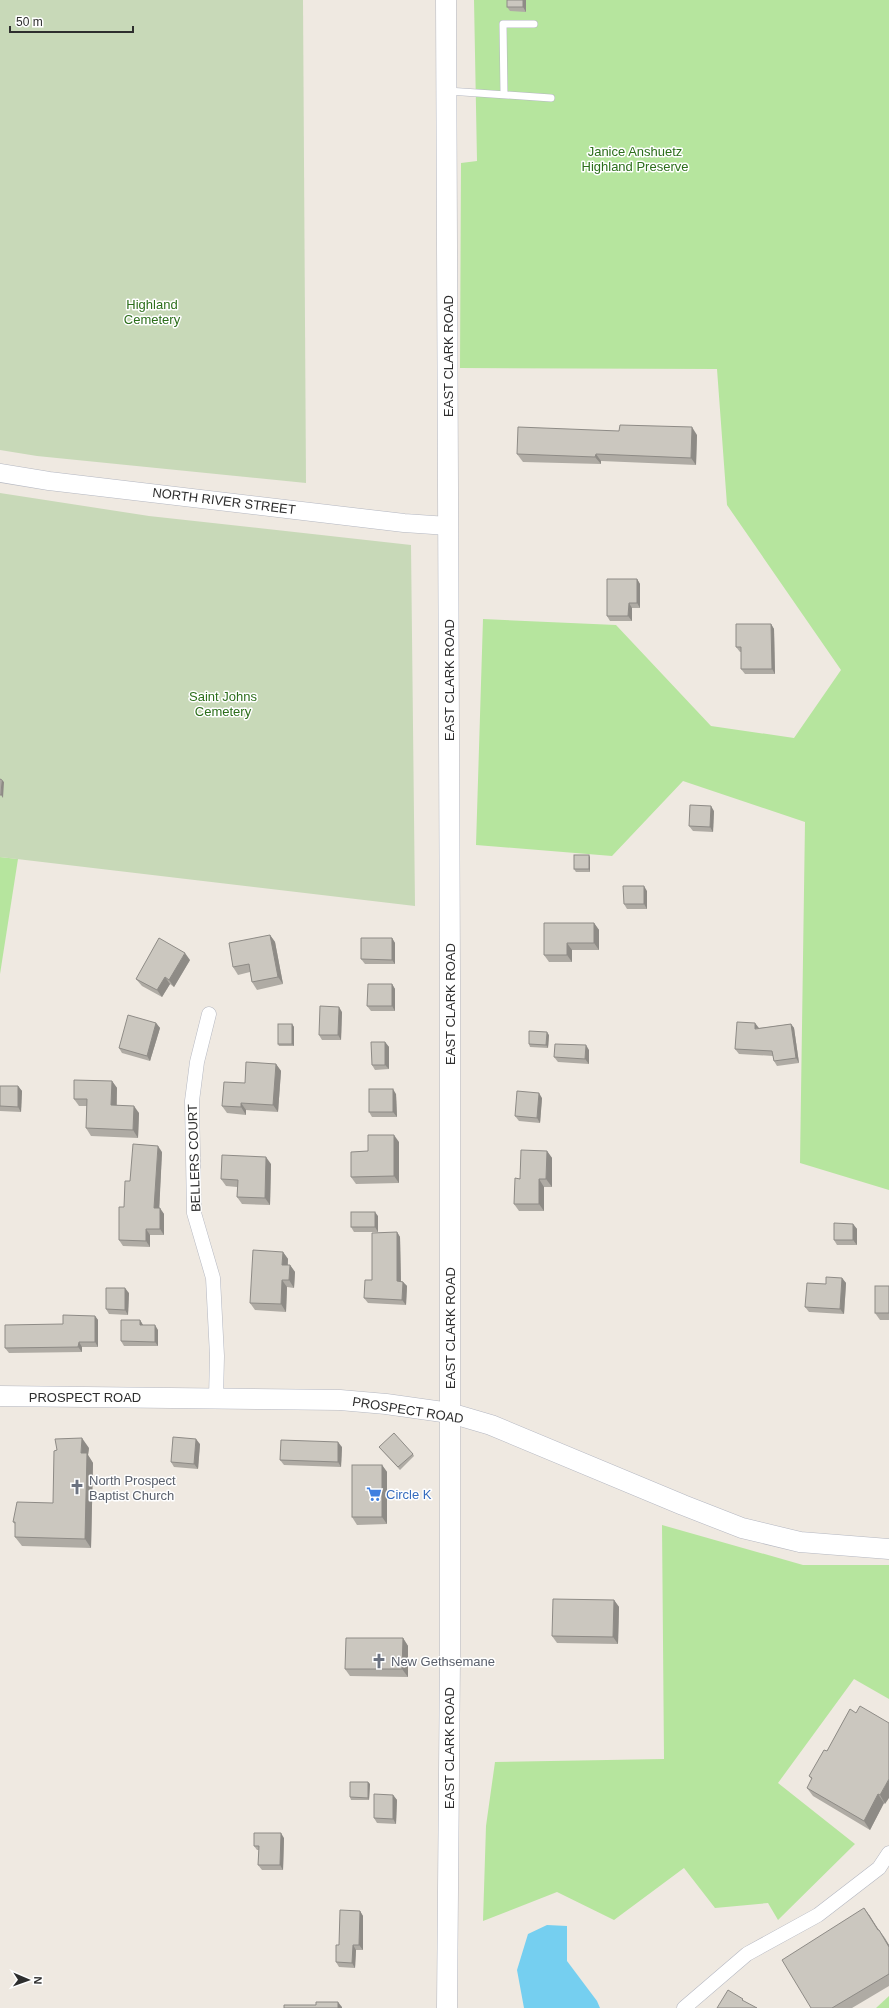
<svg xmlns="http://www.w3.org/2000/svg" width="889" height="2008" viewBox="0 0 889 2008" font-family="Helvetica,sans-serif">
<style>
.green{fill:#b6e59e}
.cemetery{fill:#c8d9b8}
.water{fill:#75cff0}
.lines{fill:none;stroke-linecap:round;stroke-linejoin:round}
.service-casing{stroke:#b4b7c1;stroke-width:8}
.minor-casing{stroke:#b4b7c1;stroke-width:15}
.tertiary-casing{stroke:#b4b7c1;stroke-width:19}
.secondary-casing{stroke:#b4b7c1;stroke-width:21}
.service{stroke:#fff;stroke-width:7}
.minor{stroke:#fff;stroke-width:14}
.tertiary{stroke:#fff;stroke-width:18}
.secondary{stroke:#fff;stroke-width:20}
.wall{fill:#afaba4}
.shaded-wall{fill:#8e8b86}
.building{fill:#cbc7bf;stroke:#8e8b86}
.labels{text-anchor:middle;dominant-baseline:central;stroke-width:3;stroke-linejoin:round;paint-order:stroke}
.park-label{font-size:13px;fill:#2c6e1b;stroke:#fff}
.street-label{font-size:13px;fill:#2e2e2e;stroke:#fff}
.worship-label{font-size:13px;fill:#5b616d;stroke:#fff;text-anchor:start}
.shop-label{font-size:13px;fill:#366cbe;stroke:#fff;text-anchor:start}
</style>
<rect width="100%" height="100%" fill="#efe9e1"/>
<!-- green -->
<g class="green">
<path d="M474 0H889V1190L800 1163 805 822 683 781 612 856 476 845 483 619 616 625 711 726 794 738 841 670 727 505 717 369 460 368 461 163 477 161Z"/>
<path d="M0 857 18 859 0 974Z"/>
<path d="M662 1525 803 1565H889V1699L854 1679 778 1783 855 1844 778 1920 768 1903 715 1908 684 1868 614 1920 557 1892 483 1921 486 1826 495 1762 664 1759Z"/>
<path d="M889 1996V2008H876Z"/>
</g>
<!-- cemetery -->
<g class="cemetery">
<path d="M0 0H303L306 483 37 456 0 450Z"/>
<path d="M0 493 149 516 411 545 415 906 0 857Z"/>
</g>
<!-- water -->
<path class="water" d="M547 1925 567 1926V1961L597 2001 600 2008H524L517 1970 528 1934Z"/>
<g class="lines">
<!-- service casing -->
<g class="service-casing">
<g id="service">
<path d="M448 91 551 98"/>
<path d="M504 94 503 24H534"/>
</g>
</g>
<!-- minor casing -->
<g class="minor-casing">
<g id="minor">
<path d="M209 1014 197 1062 192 1101 194 1213 213 1278 217 1356 216 1398"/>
<path d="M684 2008 747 1954 818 1915 879 1868 889 1853"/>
</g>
</g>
<!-- tertiary casing -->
<g class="tertiary-casing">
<path id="tertiary" d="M0 473 49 481 404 523 448 526"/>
</g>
<!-- secondary casing -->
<g class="secondary-casing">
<g id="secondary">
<path d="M446 0 450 979V1656L447 2008"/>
<path d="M0 1396 340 1400 386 1404 450 1413 491 1425 683 1505 742 1528 800 1542 889 1549"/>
</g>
</g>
<!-- service -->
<use href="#service" class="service"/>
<!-- minor -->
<use href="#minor" class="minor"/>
<!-- tertiary -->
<use href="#tertiary" class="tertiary"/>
<!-- secondary -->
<use href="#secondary" class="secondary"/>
</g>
<!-- wall -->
<g class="wall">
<path d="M526 0V12L510 11 507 7Z"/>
<path d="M697 435 696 465 601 461V464L523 462 517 454Z"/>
<path d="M637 579 640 584V608H632V621H610L607 616Z"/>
<path d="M771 624 774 629 775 674H745L741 669V652H740L736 647Z"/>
<path d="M714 811 713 832 693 831 689 826Z"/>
<path d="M590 857V872H576L574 869Z"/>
<path d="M647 891V909H627L624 904Z"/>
<path d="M594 923 599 930V950H572V962H549L544 955Z"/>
<path d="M270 935 275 942 283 984 257 990 252 982 250 972 238 975 233 967Z"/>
<path d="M392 938 395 943V964H365L361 959Z"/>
<path d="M190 960 174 987 170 984 162 997 142 986 136 979Z"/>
<path d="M392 984 395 989V1011H371L367 1006Z"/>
<path d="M342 1012 341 1040H322L319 1035Z"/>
<path d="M156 1023 160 1028 150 1061 122 1053 119 1048Z"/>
<path d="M292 1024 294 1027V1046H279L278 1044Z"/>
<path d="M791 1024 794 1028 799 1063 777 1066 774 1061 773 1056 739 1054 735 1049 759 1028Z"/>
<path d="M549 1035 548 1048 530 1047 529 1044Z"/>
<path d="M385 1042 389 1047V1069L375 1070 372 1065Z"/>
<path d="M589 1050V1064L558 1062 554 1057Z"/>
<path d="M276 1064 281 1071 278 1112 246 1110V1115L227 1113 222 1106 245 1083Z"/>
<path d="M112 1081 117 1088V1105L139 1113 138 1138 91 1136 86 1128 87 1106H79L74 1099Z"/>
<path d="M0 1086H18L22 1091 21 1112 0 1111Z"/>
<path d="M396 1094 397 1117H372L369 1112Z"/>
<path d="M542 1098 540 1123 519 1121 515 1116Z"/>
<path d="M399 1142V1183L356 1184 351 1177 368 1151Z"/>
<path d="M547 1151 552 1158V1187H544V1211H519L514 1204 520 1179Z"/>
<path d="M162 1152 159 1208 164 1214V1235H150V1247L123 1246 119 1240 124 1207 130 1181Z"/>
<path d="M271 1164 270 1205 242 1204 237 1197V1187L226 1186 221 1179Z"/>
<path d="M378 1216V1232H354L351 1227Z"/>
<path d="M853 1224 857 1229V1245H837L834 1240Z"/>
<path d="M397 1232 400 1237 401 1281 403 1282 407 1286 406 1305 368 1303 364 1298 372 1280Z"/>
<path d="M283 1252 288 1259V1265H290L295 1272 294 1288 287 1287 286 1312 255 1310 250 1303Z"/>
<path d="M842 1278 846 1283 844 1314 809 1312 805 1307 826 1284Z"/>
<path d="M889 1286V1320H880L875 1313Z"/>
<path d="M129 1293 128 1315 109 1314 106 1309Z"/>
<path d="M95 1316 98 1320V1347H82V1352L9 1353 5 1348 63 1324Z"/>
<path d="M140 1320 143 1325 158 1330V1346H124L121 1341Z"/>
<path d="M200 1444 198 1469 174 1467 171 1462Z"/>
<path d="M342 1447 341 1467 284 1465 280 1460Z"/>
<path d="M379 1447 413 1454 414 1456 400 1470Z"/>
<path d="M89 1448 88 1455 93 1463 91 1548 22 1546 15 1537V1524L13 1522 53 1503Z"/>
<path d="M382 1465 387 1472V1524L357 1525 352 1517Z"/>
<path d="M614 1600 619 1607 618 1644 557 1643 552 1636Z"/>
<path d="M403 1638 408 1646V1677L350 1676 345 1669Z"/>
<path d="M850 1709 885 1804 884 1803 870 1830 813 1796 807 1788 812 1780 809 1776 827 1751Z"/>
<path d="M368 1782 370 1784 369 1800H351L350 1797Z"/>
<path d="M393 1795 397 1800 396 1824 377 1823 374 1818Z"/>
<path d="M284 1838 283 1870H262L258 1865 259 1850H257L254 1846Z"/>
<path d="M864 1908 879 1930 885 1938 889 1945V1986L852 2008H811Z"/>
<path d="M360 1911 363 1916V1950H356L355 1968 339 1967 336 1962 339 1945Z"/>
</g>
<!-- shaded-wall -->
<g class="shaded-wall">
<path d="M523 0H526V12L523 7Z"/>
<path d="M692 427 697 435 696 465 691 458Z"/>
<path d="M596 454 601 461V464L595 457Z"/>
<path d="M637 579 640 584V608L637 603Z"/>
<path d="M629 603 632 608V621L628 616Z"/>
<path d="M771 624 774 629 775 674 772 669Z"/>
<path d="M2 780 4 782 3 798 1 795Z"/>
<path d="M711 806 714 811 713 832 710 827Z"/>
<path d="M589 855 590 857V872L589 869Z"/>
<path d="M644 886 647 891V909L644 904Z"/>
<path d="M594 923 599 930V950L594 943Z"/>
<path d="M270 935 275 942 283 984 278 977Z"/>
<path d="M392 938 395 943V964L392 960Z"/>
<path d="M567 943 572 950V962L567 955Z"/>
<path d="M185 953 190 960 174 987 169 980Z"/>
<path d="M165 977 170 984 162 997 157 990Z"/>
<path d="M392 984 395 989V1011L392 1006Z"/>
<path d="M339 1007 342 1012 341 1040 338 1035Z"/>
<path d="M156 1023 160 1028 150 1061 147 1056Z"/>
<path d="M755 1023 759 1028 755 1029Z"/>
<path d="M292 1024 294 1027V1046L292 1044Z"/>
<path d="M791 1024 794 1028 799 1063 796 1058Z"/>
<path d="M547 1032 549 1035 548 1048 546 1045Z"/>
<path d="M385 1042 389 1047V1069L385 1065Z"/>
<path d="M586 1045 589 1050V1064L585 1059Z"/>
<path d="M276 1064 281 1071 278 1112 273 1105Z"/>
<path d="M112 1081 117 1088 116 1112 111 1105Z"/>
<path d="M18 1086 22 1091 21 1112 18 1107Z"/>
<path d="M393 1089 396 1094 397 1117 393 1112Z"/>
<path d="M539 1093 542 1098 540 1123 537 1118Z"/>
<path d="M241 1103 246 1110V1115L241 1107Z"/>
<path d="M134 1106 139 1113 138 1138 133 1130Z"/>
<path d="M394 1135 399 1142V1183L394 1176Z"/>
<path d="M158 1146 162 1152 159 1214 154 1208Z"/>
<path d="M547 1151 552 1158V1187L546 1179Z"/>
<path d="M266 1157 271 1164 270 1205 265 1198Z"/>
<path d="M539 1179 544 1187V1211L539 1204Z"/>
<path d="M160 1208 164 1214V1235L160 1229Z"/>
<path d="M375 1212 378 1216V1232L375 1227Z"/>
<path d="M853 1224 857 1229V1245L853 1240Z"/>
<path d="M146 1229 150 1235V1247L146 1241Z"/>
<path d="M397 1232 400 1237 401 1286 397 1281Z"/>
<path d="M283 1252 288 1259 287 1272 282 1265Z"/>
<path d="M290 1265 295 1272 294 1288 289 1280Z"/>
<path d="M842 1278 846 1283 844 1314 840 1309Z"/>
<path d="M282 1280 287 1287 286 1312 281 1304Z"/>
<path d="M403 1282 407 1286 406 1305 402 1300Z"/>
<path d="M125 1288 129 1293 128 1315 125 1310Z"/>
<path d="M95 1316 98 1320V1347L95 1342Z"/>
<path d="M140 1320 143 1325H140Z"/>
<path d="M155 1325 158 1330V1346L155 1342Z"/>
<path d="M79 1342 82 1347V1352L78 1347Z"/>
<path d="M82 1438 89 1448 88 1455 93 1463 91 1548 85 1539 81 1453Z"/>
<path d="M196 1439 200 1444 198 1469 194 1464Z"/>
<path d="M338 1442 342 1447 341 1467 338 1462Z"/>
<path d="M382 1465 387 1472V1524L382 1517Z"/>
<path d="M614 1600 619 1607 618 1644 613 1637Z"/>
<path d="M403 1638 408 1646V1677L402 1669Z"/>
<path d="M889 1779V1798L885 1804 880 1795Z"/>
<path d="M368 1782 370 1784 369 1800 368 1798Z"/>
<path d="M878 1794 884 1803 870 1830 864 1821Z"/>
<path d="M393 1795 397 1800 396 1824 393 1819Z"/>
<path d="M281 1833 284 1838 283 1870 280 1865Z"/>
<path d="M864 1908 870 1916 884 1939 878 1930Z"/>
<path d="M360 1911 363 1916V1950L359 1945Z"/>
<path d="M879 1930 889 1945V1947Z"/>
<path d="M353 1945 356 1950 355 1968 352 1963Z"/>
<path d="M338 2002 342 2007V2008H338Z"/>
</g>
<!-- building -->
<g class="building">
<rect x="507" y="0" width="16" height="7"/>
<path d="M620 425 692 427 691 458 596 454 595 457 517 454 518 427 619 431Z"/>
<path d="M607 579H637V603H629L628 616H607Z"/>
<path d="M736 624H771L772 669H741V647H736Z"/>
<path d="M0 779 2 780 1 795H0Z"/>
<path d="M690 805 711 806 710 827 689 826Z"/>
<rect x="574" y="855" width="15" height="14"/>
<path d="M623 886H644V904H624Z"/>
<path d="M544 923H594V943H567V955H544Z"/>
<path d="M270 935 278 977 252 982 249 964 233 967 229 943Z"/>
<path d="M159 938 185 953 169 980 165 977 157 990 136 979Z"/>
<path d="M361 938H392V960L361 959Z"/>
<path d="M368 984H392V1006H367Z"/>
<path d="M320 1006 339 1007 338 1035H319Z"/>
<path d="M128 1015 156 1023 147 1056 119 1048Z"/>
<path d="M737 1022 755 1023V1029L791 1024 796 1058 774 1061 772 1051 735 1049Z"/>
<rect x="278" y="1024" width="14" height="20"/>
<path d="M529 1031 547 1032 546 1045 529 1044Z"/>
<path d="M371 1042H385V1065H372Z"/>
<path d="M555 1044 586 1045 585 1059 554 1057Z"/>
<path d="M246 1062 276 1064 273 1105 241 1103V1107L222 1106 224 1082 245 1083Z"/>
<path d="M74 1080 112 1081 111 1105 134 1106 133 1130 86 1128 87 1099H74Z"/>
<path d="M0 1086H18V1107L0 1106Z"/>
<rect x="369" y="1089" width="24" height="23"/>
<path d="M517 1091 539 1093 537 1118 515 1116Z"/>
<path d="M368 1135H394V1176L351 1177V1152L368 1151Z"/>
<path d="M133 1144 158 1146 154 1208H160V1229H146V1241L119 1240V1207H124L125 1181H130Z"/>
<path d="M521 1150 547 1151 546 1179H539V1204H514L515 1178 520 1179Z"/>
<path d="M222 1155 266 1157 265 1198 237 1197 238 1180 221 1179Z"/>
<rect x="351" y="1212" width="24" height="15"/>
<path d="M834 1223 853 1224V1240H834Z"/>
<path d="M397 1232V1281L403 1282 402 1300 364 1298 365 1280H372V1233Z"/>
<path d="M253 1250 283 1252 282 1265H290L289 1280H282L281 1304 250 1303Z"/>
<path d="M826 1277 842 1278 840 1309 805 1307 807 1283 826 1284Z"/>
<rect x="875" y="1286" width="14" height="27"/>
<path d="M106 1288H125V1310L106 1309Z"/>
<path d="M63 1315 95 1316V1342H79L78 1347 5 1348V1325L63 1324Z"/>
<path d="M121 1320H140V1325H155V1342L121 1341Z"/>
<path d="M394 1433 413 1454 398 1467 379 1447Z"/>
<path d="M173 1437 196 1439 194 1464 171 1462Z"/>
<path d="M82 1438 81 1453H87L85 1539 15 1537V1522H13L17 1502 53 1503 54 1451 57 1450 55 1439Z"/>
<path d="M281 1440 338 1442V1462L280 1460Z"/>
<rect x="352" y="1465" width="30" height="52"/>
<path d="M553 1599 614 1600 613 1637 552 1636Z"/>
<path d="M346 1638H403L402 1669H345Z"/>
<path d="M860 1706 889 1723V1779L880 1795 878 1794 864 1821 807 1788 812 1778 809 1776 824 1750 827 1751 850 1709 856 1713Z"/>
<path d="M350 1782H368V1798L350 1797Z"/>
<path d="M374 1794 393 1795V1819L374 1818Z"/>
<path d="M254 1833H281L280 1865H258L259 1846H254Z"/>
<path d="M864 1908 878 1930H879L889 1947V1974L832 2008H811L782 1960Z"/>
<path d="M340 1910 360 1911 359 1945H353L352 1963 336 1962V1945H339Z"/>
<path d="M728 1990 743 1999 742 2000 757 2008H717Z"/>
<path d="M316 2002H338V2008H284V2005H316Z"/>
</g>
<!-- icons -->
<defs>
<g id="church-bare" transform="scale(1.2)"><path d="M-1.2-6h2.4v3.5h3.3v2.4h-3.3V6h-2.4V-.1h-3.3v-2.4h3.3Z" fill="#6b7280" stroke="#fff" stroke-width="2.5" paint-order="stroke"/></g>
<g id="supermarket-bare" transform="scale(1.2)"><path d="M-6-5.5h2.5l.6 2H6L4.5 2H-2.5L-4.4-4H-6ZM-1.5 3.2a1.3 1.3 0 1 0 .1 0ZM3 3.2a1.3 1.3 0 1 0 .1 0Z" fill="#3f7fe0" stroke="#fff" stroke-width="2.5" paint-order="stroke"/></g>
</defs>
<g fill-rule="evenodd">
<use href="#church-bare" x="77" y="1487"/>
<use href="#supermarket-bare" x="374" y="1494"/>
<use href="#church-bare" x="379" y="1661"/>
</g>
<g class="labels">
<!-- park labels -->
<g class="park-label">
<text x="635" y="151">Janice Anshuetz<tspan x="635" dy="15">Highland Preserve</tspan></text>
<text x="152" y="304">Highland<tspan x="152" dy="15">Cemetery</tspan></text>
<text x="223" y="696">Saint Johns<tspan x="223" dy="15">Cemetery</tspan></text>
</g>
<!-- street labels -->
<g class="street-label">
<text transform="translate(448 356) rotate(-90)">EAST CLARK ROAD</text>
<text transform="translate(224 501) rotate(7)">NORTH RIVER STREET</text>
<text transform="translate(449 680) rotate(-90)">EAST CLARK ROAD</text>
<text transform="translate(450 1004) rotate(-90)">EAST CLARK ROAD</text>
<text transform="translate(194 1158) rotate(-92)">BELLERS COURT</text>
<text transform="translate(450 1328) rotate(-90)">EAST CLARK ROAD</text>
<text x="85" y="1397">PROSPECT ROAD</text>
<text transform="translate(408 1410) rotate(9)">PROSPECT ROAD</text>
<text transform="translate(449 1748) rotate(-90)">EAST CLARK ROAD</text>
</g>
<!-- worship labels -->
<g class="worship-label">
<text x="89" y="1480">North Prospect<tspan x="89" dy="15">Baptist Church</tspan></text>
<text x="391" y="1661">New Gethsemane</text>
</g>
<!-- shop labels -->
<g class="shop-label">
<text x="386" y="1494">Circle K</text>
</g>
</g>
<!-- north arrow -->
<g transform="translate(28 1980) rotate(92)" stroke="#ffffff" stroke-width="3" paint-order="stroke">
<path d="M0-3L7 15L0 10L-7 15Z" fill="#2e2e2e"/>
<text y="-6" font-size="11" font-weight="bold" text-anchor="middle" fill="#2e2e2e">N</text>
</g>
<!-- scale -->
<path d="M10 26v6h123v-6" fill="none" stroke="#2e2e2e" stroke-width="2"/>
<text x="16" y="26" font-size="12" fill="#2e2e2e" stroke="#ffffff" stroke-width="3" paint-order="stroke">50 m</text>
</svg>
